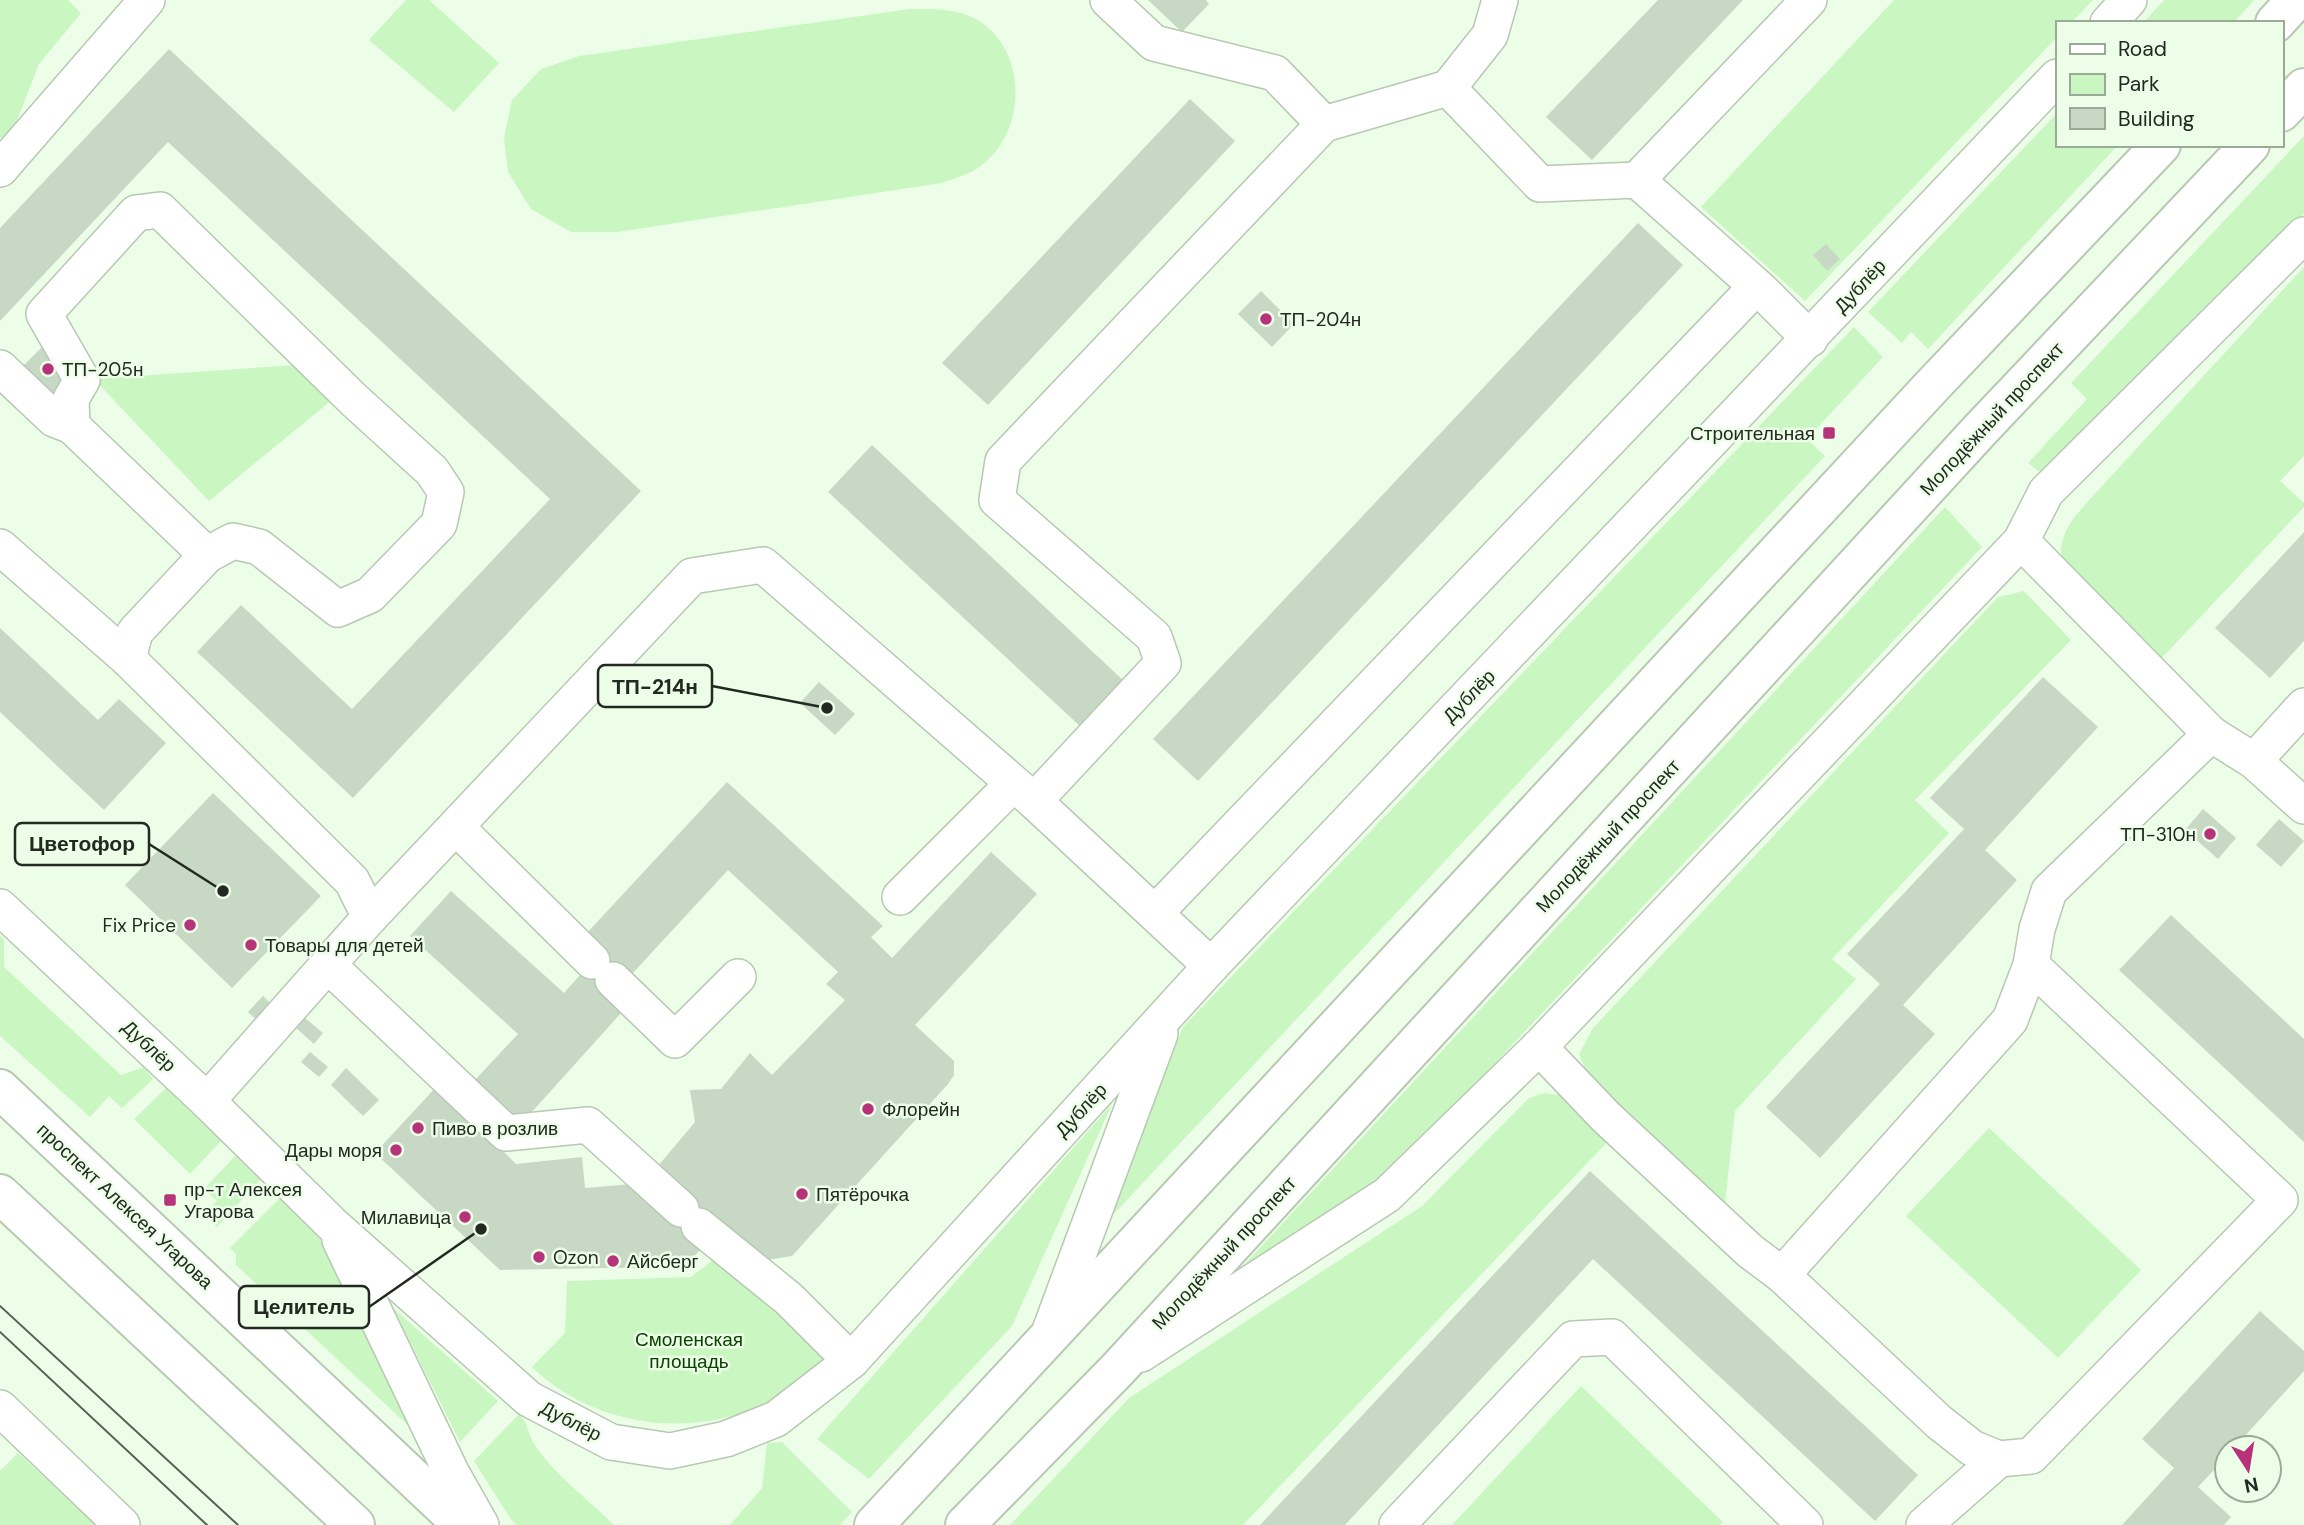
<svg xmlns="http://www.w3.org/2000/svg" width="2304" height="1525" viewBox="0 0 2304 1525" font-family="'DM Sans',sans-serif">
<style>
.green{fill:#caf7c1}
.building{fill:#c7d9c4}
.lines{fill:none;stroke-linecap:round;stroke-linejoin:round}
.minor-casing{stroke:#b7c8b3;stroke-width:38}
.major-casing{stroke:#b7c8b3;stroke-width:42}
.minor{stroke:#fff;stroke-width:35}
.major{stroke:#fff;stroke-width:38}
.tram{stroke:#576155;stroke-width:2}
.poi-dot{fill:#b63279;stroke:#ecfee8;stroke-width:2.5}
.labels{text-anchor:middle;dominant-baseline:central;stroke-width:5;stroke-linejoin:round;paint-order:stroke}
.street-label{font-size:19px;fill:#222920;stroke:#ecfee8}
.poi-label{font-size:19px;fill:#222920;stroke:#ecfee8;text-anchor:start}
.park-label{font-size:19px;fill:#0b4200;stroke:#ecfee8}
.leader{fill:none;stroke:#222920;stroke-width:2.5}
.callout-dot{fill:#222920;stroke:#ecfee8;stroke-width:2.5}
.callout{fill:#ecfee8;stroke:#222920;stroke-width:2.5}
.callout-label{font-size:21px;text-anchor:middle;font-weight:bold;fill:#222920}
</style>
<rect width="100%" height="100%" fill="#ecfee8"/>
<!-- green -->
<g class="green">
<path d="M0 0H68L81 13 39 64 11 136 0 138Z"/>
<path d="M406 0H429L499 63 454 112 369 40Z"/>
<path d="M1894 0H2093L2071 23H2057V37L1805 301 1701 207Z"/>
<path d="M2164 0H2254L2233 23H2143Z"/>
<path d="M910 9C932 9 954 8 974 18 1031 48 1028 140 973 171 964 176 952 179 942 183L617 232H571L531 209 508 172 504 138 512 100 541 69 579 56Z"/>
<path d="M2057 113V145H2118L1928 349 1911 332 1902 343 1868 312Z"/>
<path d="M2304 136V214L2044 475 2028 463 2087 399 2071 383Z"/>
<path d="M2304 267V456L2280 481 2304 503V507L2159 661C2136 639 2059 580 2061 549 2063 528 2077 514 2090 499Z"/>
<path d="M1854 327 1883 357 1807 439 1825 456 1109 1219 1183 1027Z"/>
<path d="M295 365 333 399 209 501 94 379Z"/>
<path d="M1945 507 1982 547 1379 1186 1220 1291Z"/>
<path d="M2024 591 2071 640 1915 800 1949 833 1832 959 1856 979 1735 1111 1724 1213 1594 1091 1579 1054 1593 1028 1998 597Z"/>
<path d="M0 936 4 939V967L121 1075 144 1067 153 1079 122 1108 109 1096 90 1117 0 1036Z"/>
<path d="M166 1088 221 1141 190 1174 134 1119Z"/>
<path d="M1544 1093 1560 1095 1611 1138 1243 1525H1010L1129 1398 1422 1206 1529 1098Z"/>
<path d="M1112 1104 1012 1326 869 1479 817 1439Z"/>
<path d="M1989 1128 2141 1270 2058 1358 1906 1216Z"/>
<path d="M235 1156 260 1180 217 1227 203 1214 217 1201 204 1189Z"/>
<path d="M280 1198 319 1237 411 1428 236 1265V1254L230 1248Z"/>
<path d="M713 1260 777 1312 825 1360C750 1443 611 1444 532 1367L565 1333 567 1281 691 1277Z"/>
<path d="M393 1308 498 1401 460 1442Z"/>
<path d="M1581 1386 1723 1522 1720 1525H1452Z"/>
<path d="M519 1414C529 1424 527 1431 533 1442 550 1471 590 1501 614 1525H517L510 1518 474 1461Z"/>
<path d="M782 1442 852 1512 840 1525H730L762 1488 767 1443Z"/>
<path d="M18 1453 96 1525H0V1471Z"/>
</g>
<!-- building -->
<g class="building">
<path d="M1148 0H1206L1209 4 1182 32Z"/>
<path d="M1658 0H1743L1592 160 1546 117Z"/>
<path d="M169 49 641 491 353 798 197 652 241 605 352 709 550 499 168 142 0 321V228Z"/>
<path d="M1190 99 1235 141 988 405 942 363Z"/>
<path d="M1638 223 1683 265 1198 781 1153 739Z"/>
<path d="M1826 244 1840 259 1827 271 1813 255Z"/>
<path d="M1261 291 1294 324 1272 347 1238 314Z"/>
<path d="M44 345 72 373 52 393 23 366Z"/>
<path d="M872 445 1125 682 1082 728 828 492Z"/>
<path d="M2304 532V641L2270 678 2215 628Z"/>
<path d="M0 628 98 720 119 699 166 743 104 810 0 712Z"/>
<path d="M2043 677 2098 727 1985 850 2017 880 1903 1005 1935 1034 1820 1158 1766 1107 1880 984 1847 954 1964 829 1930 798Z"/>
<path d="M819 682 855 714 835 735 800 703Z"/>
<path d="M727 782 883 926 871 937 892 958 991 852 1037 894 915 1025 954 1061V1075L948 1084 792 1256 767 1260 690 1238 700 1250 690 1261 669 1267 500 1270 375 1153 437 1086 516 1164 582 1157 585 1188 633 1184 658 1166 695 1122 690 1090 721 1089 750 1053 772 1075 845 1000 826 984 838 972 728 870 631 975 624 968 601 993 622 1012 521 1124 474 1081 518 1034 410 936 451 891 564 993 603 949 586 934Z"/>
<path d="M213 793 321 896 232 988 125 885Z"/>
<path d="M2203 809 2236 838 2218 859 2185 830Z"/>
<path d="M2279 819 2304 841 2281 867 2256 845Z"/>
<path d="M2171 915 2304 1039V1142L2119 970Z"/>
<path d="M263 996 276 1009 262 1025 248 1012Z"/>
<path d="M305 1018 323 1033 314 1044 296 1028Z"/>
<path d="M310 1052 328 1067 319 1077 301 1062Z"/>
<path d="M346 1068 379 1100 363 1116 331 1085Z"/>
<path d="M1590 1171 1918 1475 1875 1521 1593 1259 1345 1525H1260Z"/>
<path d="M2260 1311 2304 1351V1371L2234 1448H2227V1456L2198 1487 2231 1517 2224 1525H2122L2174 1468 2142 1439Z"/>
</g>
<g class="lines">
<!-- minor casing -->
<g class="minor-casing">
<g id="minor">
<path d="M1108 0 1154 43 1275 73 1324 124"/>
<path d="M2108 23 2129 0"/>
<path d="M1448 88 1490 35 1500 0"/>
<path d="M0 169 147 0"/>
<path d="M1637 180 1809 0"/>
<path d="M0 368 54 419 72 426 71 399 82 380 44 314 136 213 160 210 354 400 432 471 446 492 439 524 370 595 338 609 259 547 233 541 207 555 135 632 128 659"/>
<path d="M72 426 207 555"/>
<path d="M2021 541 2211 734 2254 761 2304 806"/>
<path d="M0 547 128 659 352 881 370 917"/>
<path d="M2254 761 2304 706"/>
<path d="M1034 801 1163 663 1154 637 997 500 1003 461 1324 124 1448 88 1540 184 1637 180 1762 291 1810 339"/>
<path d="M457 828 592 961"/>
<path d="M900 897 1013 784"/>
<path d="M0 907 207 1101 333 1225 529 1399 611 1442 670 1451 726 1439 776 1419 851 1361 1211 966 2057 77"/>
<path d="M1155 913 1756 287"/>
<path d="M328 965 506 1133 588 1125 681 1209"/>
<path d="M2031 965 2037 929 2049 891 2211 734"/>
<path d="M613 980 675 1040 738 977"/>
<path d="M1539 1047 1606 1117 1750 1251 1782 1275 1939 1422 1972 1448 1999 1459 1924 1525"/>
<path d="M207 1101 370 917 692 576 763 565 1034 801 1211 966"/>
<path d="M699 1226 789 1299 851 1361"/>
<path d="M340 1240 451 1472 481 1525"/>
<path d="M1782 1275 2010 1020 2031 965 2280 1200 2031 1456 1999 1459"/>
<path d="M1048 1336 1160 1034"/>
<path d="M1141 1354 1387 1195 1539 1047 2021 541 2046 492 2304 235"/>
<path d="M0 1408 122 1525"/>
<path d="M1397 1525 1573 1339 1612 1337 1805 1525"/>
</g>
</g>
<!-- major casing -->
<g class="major-casing">
<g id="major">
<path d="M2275 23 2296 0"/>
<path d="M2281 112 2304 88"/>
<path d="M0 1089 463 1525"/>
<path d="M0 1194 355 1525"/>
<path d="M874 1525 1933 385 2161 145"/>
<path d="M965 1525 1118 1369 1980 430 2250 145"/>
</g>
</g>
<!-- minor -->
<use href="#minor" class="minor"/>
<!-- major -->
<use href="#major" class="major"/>
<!-- tram -->
<g class="tram">
<path d="M0 1306 238 1525"/>
<path d="M0 1332 207 1525"/>
</g>
</g>
<!-- markers -->
<g class="poi-dot">
<circle cx="1266" cy="319" r="7"/>
<circle cx="48" cy="369" r="7"/>
<rect x="1822" y="426" width="14" height="14" rx="3.5"/>
<circle cx="2210" cy="834" r="7"/>
<circle cx="190" cy="925" r="7"/>
<circle cx="251" cy="945" r="7"/>
<circle cx="868" cy="1109" r="7"/>
<circle cx="418" cy="1128" r="7"/>
<circle cx="396" cy="1150" r="7"/>
<circle cx="802" cy="1194" r="7"/>
<rect x="163" y="1193" width="14" height="14" rx="3.5"/>
<circle cx="465" cy="1217" r="7"/>
<circle cx="539" cy="1257" r="7"/>
<circle cx="613" cy="1261" r="7"/>
</g>
<g class="labels">
<!-- street labels -->
<g class="street-label">
<text transform="translate(1860 286) rotate(-47)">Дублёр</text>
<text transform="translate(1992 419) rotate(-47)">Молодёжный проспект</text>
<text transform="translate(1469 696) rotate(-46)">Дублёр</text>
<text transform="translate(1608 836) rotate(-47)">Молодёжный проспект</text>
<text transform="translate(149 1046) rotate(43)">Дублёр</text>
<text transform="translate(1081 1110) rotate(-47)">Дублёр</text>
<text transform="translate(125 1206) rotate(43)">проспект Алексея Угарова</text>
<text transform="translate(1224 1253) rotate(-47)">Молодёжный проспект</text>
<text transform="translate(571 1421) rotate(27)">Дублёр</text>
</g>
<!-- poi labels -->
<g class="poi-label">
<text x="1280" y="319">ТП-204н</text>
<text x="62" y="369">ТП-205н</text>
<text x="1815" y="433" text-anchor="end">Строительная</text>
<text x="2196" y="834" text-anchor="end">ТП-310н</text>
<text x="176" y="925" text-anchor="end">Fix Price</text>
<text x="265" y="945">Товары для детей</text>
<text x="882" y="1109">Флорейн</text>
<text x="432" y="1128">Пиво в розлив</text>
<text x="382" y="1150" text-anchor="end">Дары моря</text>
<text x="184" y="1189">пр-т Алексея<tspan x="184" dy="22">Угарова</tspan></text>
<text x="816" y="1194">Пятёрочка</text>
<text x="451" y="1217" text-anchor="end">Милавица</text>
<text x="553" y="1257">Ozon</text>
<text x="627" y="1261">Айсберг</text>
</g>
<!-- park labels -->
<g class="park-label">
<text x="689" y="1339">Смоленская<tspan x="689" dy="22">площадь</tspan></text>
</g>
</g>
<!-- callouts -->
<path class="leader" d="M827 708L712 686M223 891L149 844M481 1229L369 1307"/>
<g class="callout-dot">
<circle cx="827" cy="708" r="7"/>
<circle cx="223" cy="891" r="7"/>
<circle cx="481" cy="1229" r="7"/>
</g>
<g class="callout">
<rect x="598" y="665" width="114" height="42" rx="7"/>
<rect x="15" y="823" width="134" height="42" rx="7"/>
<rect x="239" y="1286" width="130" height="42" rx="7"/>
</g>
<g class="callout-label">
<text x="655" y="694">ТП-214н</text>
<text x="82" y="851">Цветофор</text>
<text x="304" y="1314">Целитель</text>
</g>
<!-- legend -->
<rect x="2056" y="21" width="228" height="126" fill="#ecfee8" stroke="#9ba998" stroke-width="2"/>
<rect x="2070" y="44" width="35" height="10" fill="#ffffff" stroke="#9ba998" stroke-width="2"/>
<text x="2118" y="56" font-size="21" fill="#222920">Road</text>
<rect x="2070" y="74" width="35" height="21" fill="#caf7c1" stroke="#9ba998" stroke-width="2"/>
<text x="2118" y="91" font-size="21" fill="#222920">Park</text>
<rect x="2070" y="108" width="35" height="21" fill="#c7d9c4" stroke="#9ba998" stroke-width="2"/>
<text x="2118" y="126" font-size="21" fill="#222920">Building</text>
<!-- north arrow -->
<g transform="translate(2248 1469) rotate(168)"><circle r="33" fill="#ecfee8" stroke="#9ba998" stroke-width="2"/>
<path d="M0-5L12 26L0 18L-12 26Z" fill="#b63279"/>
<text y="-10" font-size="19" font-weight="bold" text-anchor="middle" fill="#222920">N</text>
</g>
</svg>
